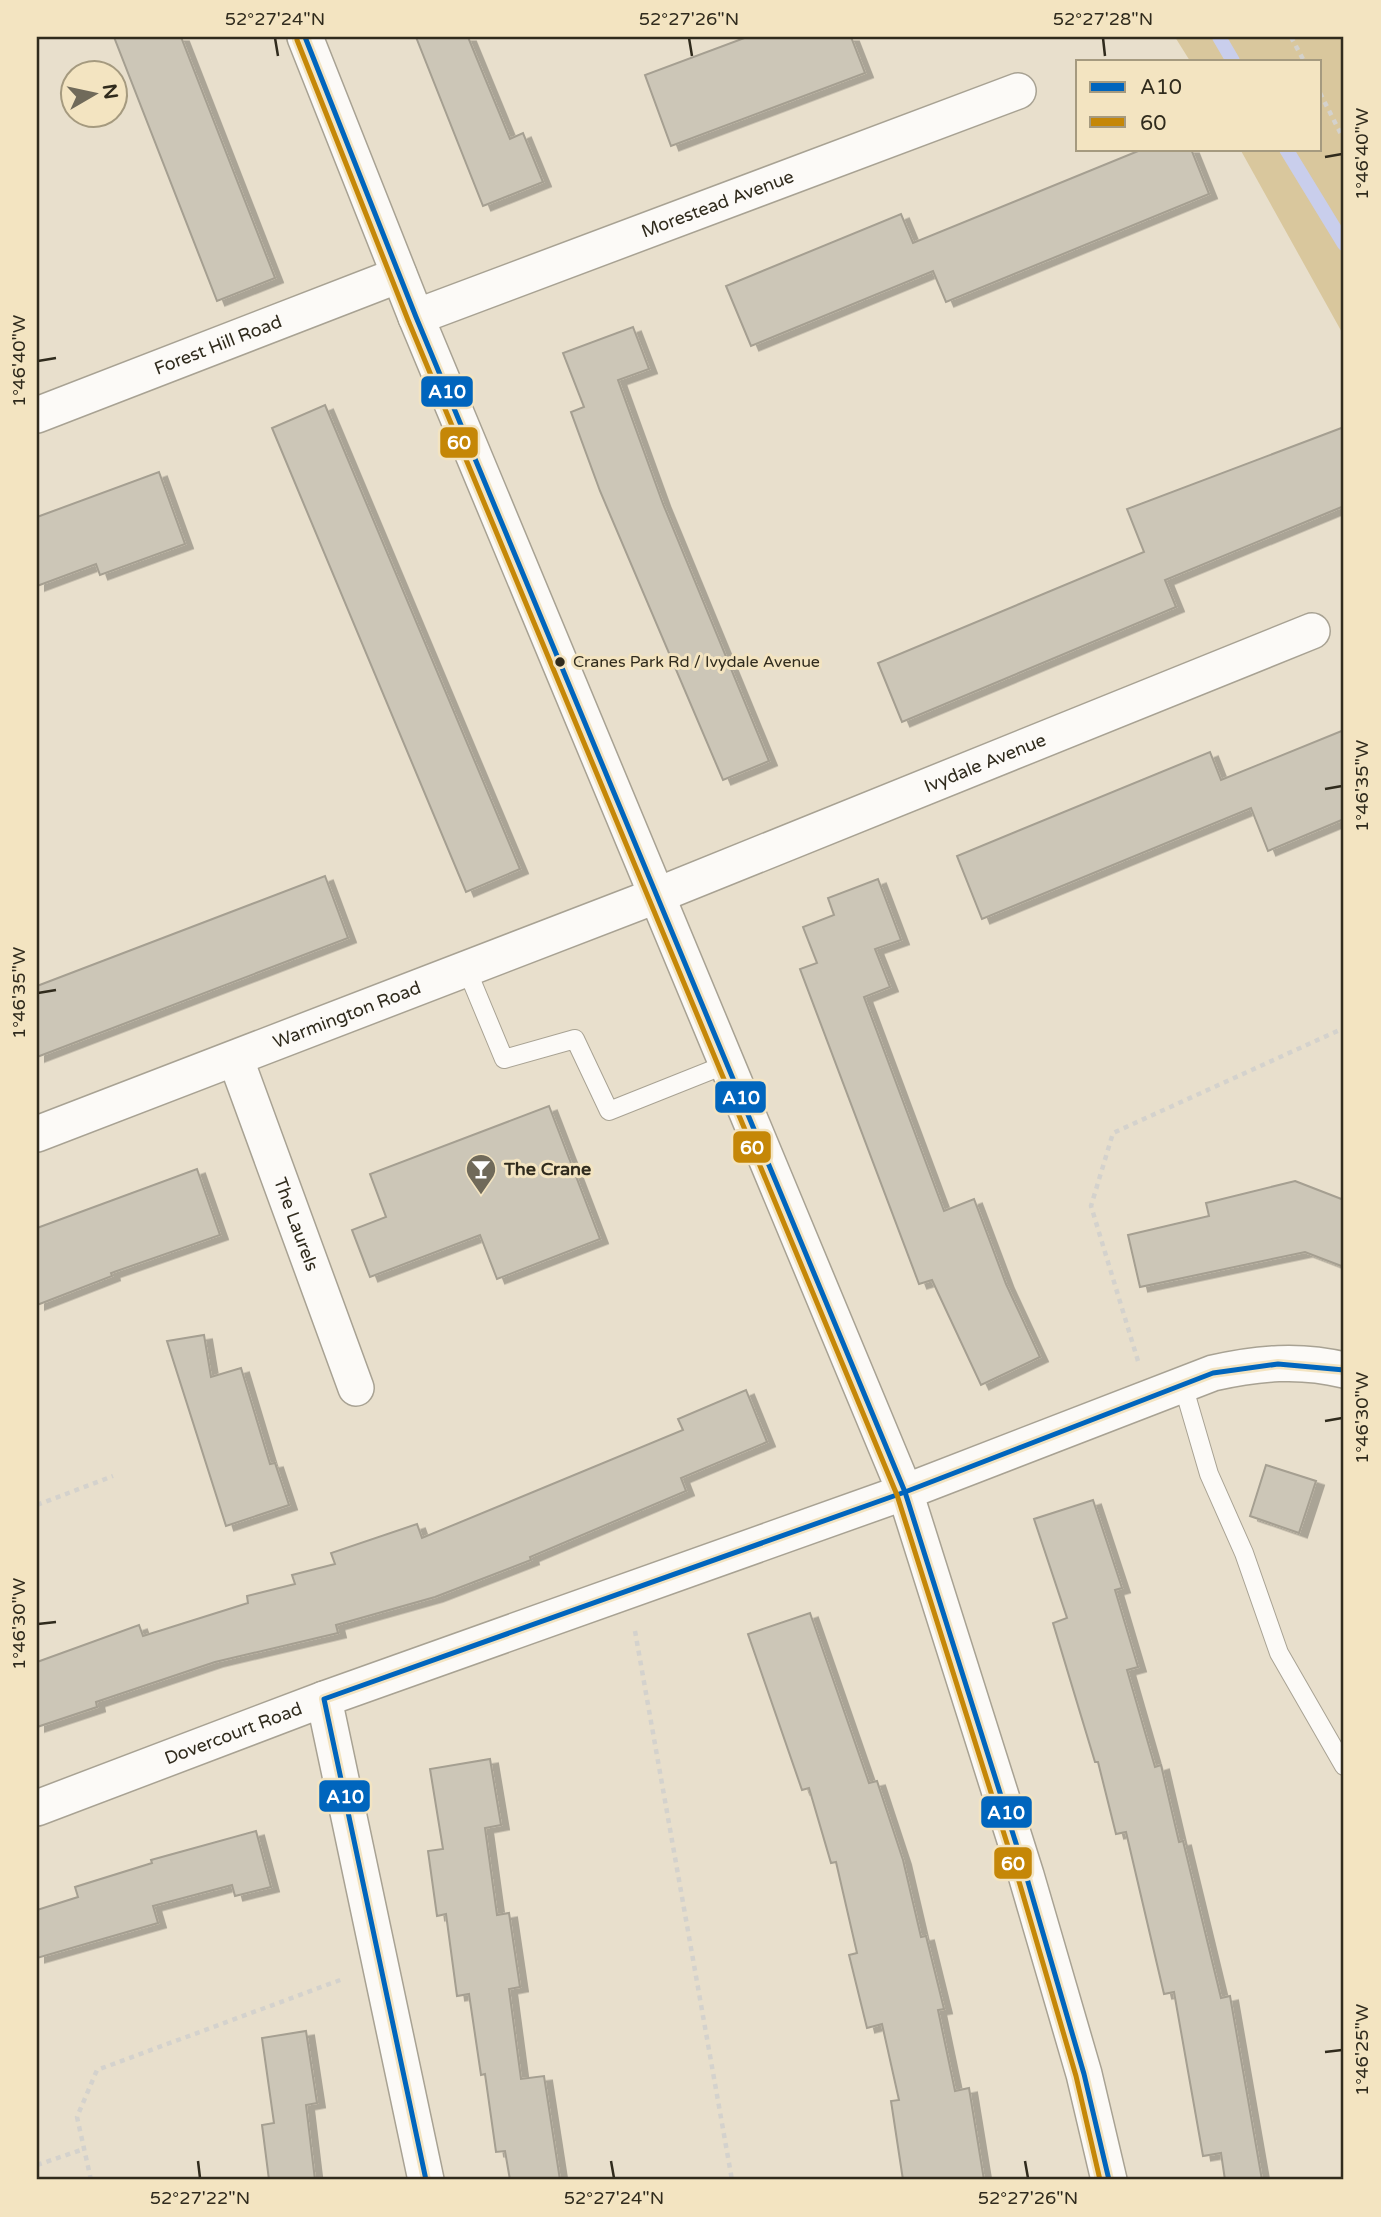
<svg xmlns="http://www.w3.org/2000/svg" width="1381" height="2217" viewBox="0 0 1381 2217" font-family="'Varela Round',sans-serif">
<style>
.green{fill:#d9c79d}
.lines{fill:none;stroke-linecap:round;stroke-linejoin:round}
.stream{stroke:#c9ceec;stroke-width:14}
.building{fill:#ccc6b7;stroke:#a59f91;stroke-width:2;filter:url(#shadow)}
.lane-casing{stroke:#a8a293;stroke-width:20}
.street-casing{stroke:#a8a293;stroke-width:38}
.path{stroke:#d4d2cd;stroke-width:4.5;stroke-dasharray:5 5;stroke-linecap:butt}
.lane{stroke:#fcfaf7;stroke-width:18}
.street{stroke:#fcfaf7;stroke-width:35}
.bus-1-casing{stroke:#f3e4c1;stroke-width:10}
.bus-2-casing{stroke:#f3e4c1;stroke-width:10}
.bus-1{stroke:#0065bd;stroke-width:5}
.bus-2{stroke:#c58707;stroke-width:5}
.ticks{fill:none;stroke:#302b1d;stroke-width:2.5}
.bus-dot{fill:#302b1d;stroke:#f3e4c1;stroke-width:2.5}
.labels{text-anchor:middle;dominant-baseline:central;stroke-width:6;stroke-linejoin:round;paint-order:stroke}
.bus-label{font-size:16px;fill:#302b1d;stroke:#f3e4c1;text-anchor:start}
.street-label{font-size:18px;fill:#302b1d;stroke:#f3e4c1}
.poi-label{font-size:18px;font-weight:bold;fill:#302b1d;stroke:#f3e4c1;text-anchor:start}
.line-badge{stroke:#f3e4c1;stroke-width:2.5}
.badge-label{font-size:19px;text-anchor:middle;font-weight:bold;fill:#fff}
.neatline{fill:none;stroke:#302b1d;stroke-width:2.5}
.ticks-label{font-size:18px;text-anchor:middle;fill:#302b1d}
</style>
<defs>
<filter id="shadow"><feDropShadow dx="8" dy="4.5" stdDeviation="0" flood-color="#0004"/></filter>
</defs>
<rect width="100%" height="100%" fill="#e8dfcc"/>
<!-- green -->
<path class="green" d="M1175 37H1344V336L1240 149H1320V61H1190Z"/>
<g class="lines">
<!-- stream -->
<g class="stream">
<path d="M1219 37 1233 61"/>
<path d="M1286 149 1344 244"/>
</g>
</g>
<!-- building -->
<g class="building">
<path d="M114 37H181L275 278 217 301Z"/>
<path d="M416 37H468L510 139 523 133 543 182 483 206Z"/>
<path d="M747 37H851L865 73 671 146 645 75Z"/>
<path d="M1143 149H1191L1209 194 946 302 933 271 751 346 726 286 901 214 913 243Z"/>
<path d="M633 327 649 369 618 380 663 504 769 761 723 780 600 491 571 412 584 407 563 353Z"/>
<path d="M325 405 520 869 466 892 272 428Z"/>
<path d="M1344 427V506L1165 580 1176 607 902 722 878 663 1144 552 1127 509Z"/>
<path d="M159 472 185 544 100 575 96 564 37 586V517Z"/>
<path d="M1344 730V819L1268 851 1251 808 982 919 957 856 1210 752 1221 780Z"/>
<path d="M325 876 348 938 37 1057V986Z"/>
<path d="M878 879 901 940 875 949 890 987 864 997 944 1211 974 1199 1006 1284 1040 1357 981 1385 932 1280 919 1284 800 969 817 963 803 927 834 915 828 898Z"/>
<path d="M549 1106 600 1239 497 1279 480 1235 370 1277 352 1230 386 1217 370 1174Z"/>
<path d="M197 1169 220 1235 111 1273 112 1276 37 1305V1228Z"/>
<path d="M1295 1181 1344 1200V1267L1305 1252 1140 1287 1128 1235 1209 1216 1206 1203Z"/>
<path d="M204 1335 211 1377 241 1368 270 1464 275 1463 289 1505 226 1526 167 1341Z"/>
<path d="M746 1390 767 1442 681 1478 686 1491 530 1557 531 1560 435 1597 336 1625 338 1633 215 1662 96 1702 97 1707 37 1727V1662L139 1625 143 1636 248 1603 247 1596 295 1584 292 1575 335 1564 331 1553 417 1524 422 1538 683 1430 678 1419Z"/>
<path d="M1266 1465 1316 1481 1299 1533 1250 1516Z"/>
<path d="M1093 1500 1122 1588 1115 1590 1138 1667 1127 1670 1155 1767 1161 1765 1179 1842 1183 1841 1221 1998 1230 1996 1262 2180H1225L1221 2153 1203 2156 1174 1992 1164 1994 1126 1832 1116 1834 1098 1762H1095L1053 1623 1067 1618 1034 1519Z"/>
<path d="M810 1613 869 1783 877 1781 903 1860 921 1937 926 1936 944 2009 938 2010 955 2091 969 2088 984 2180H903L891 2101 899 2100 882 2024 867 2028 849 1955 857 1953 836 1862 831 1863 809 1788 802 1790 748 1634Z"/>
<path d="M490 1759 501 1825 485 1828 497 1915 509 1913 520 1987 509 1989 521 2079 544 2076 560 2180H510L505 2151 496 2152 485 2074 481 2075 469 1994 457 1996 446 1914 437 1916 428 1851 443 1849 430 1769Z"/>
<path d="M256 1831 271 1887 235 1896 232 1885 153 1906 158 1923 37 1958V1910L78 1897 75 1887 152 1863 151 1860Z"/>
<path d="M306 2031 317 2103 306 2105 315 2180H269L262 2125 274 2123 262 2038Z"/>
</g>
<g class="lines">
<!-- lane casing -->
<g class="lane-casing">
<g id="lane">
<path d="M467 970 504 1059 575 1039 609 1111 727 1064"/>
<path d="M1183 1385 1209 1474 1244 1553 1279 1653 1344 1766"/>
</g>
</g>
<!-- street casing -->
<g class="street-casing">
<g id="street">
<path d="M305 37 416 317 905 1492 1026 1875 1084 2074 1109 2180"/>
<path id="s1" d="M416 317 1018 91"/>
<path id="s2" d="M37 415 399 275"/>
<path id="s3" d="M236 1060 356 1388"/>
<path id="s4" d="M37 1134 658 895 1312 631"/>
<path d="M324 1699 426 2180"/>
<path id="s5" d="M37 1808 324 1699 905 1492 1213 1373C1257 1363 1300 1359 1344 1370"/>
</g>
</g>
<!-- path -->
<g class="path">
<path d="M1291 37 1304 61"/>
<path d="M1320 93 1344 140"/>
<path d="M1138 1361 1091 1206 1113 1133 1344 1028"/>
<path d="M37 1505 113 1476"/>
<path d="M635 1631 732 2180"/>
<path d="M37 2165 84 2149"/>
<path d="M91 2180 77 2117 97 2070 343 1979"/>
</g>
<!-- lane -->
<use href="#lane" class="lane"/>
<!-- street -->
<use href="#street" class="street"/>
<!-- bus-1 casing -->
<g class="bus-1-casing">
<g id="bus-1">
<path d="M305 37 416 317 905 1492 1026 1875 1084 2074 1109 2180"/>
<path d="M426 2180 324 1699 905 1492 1213 1373 1278 1364 1344 1370"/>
</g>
</g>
<!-- bus-2 casing -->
<g class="bus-2-casing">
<path id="bus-2" d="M297 40 408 320 897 1495 1018 1878 1076 2076 1100 2180"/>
</g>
<!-- bus-1 -->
<use href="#bus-1" class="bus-1"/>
<!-- bus-2 -->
<use href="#bus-2" class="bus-2"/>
</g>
<!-- ticks -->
<path class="ticks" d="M275 38 278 56M689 38 692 56M1103 38 1105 56M1325 157 1342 154M38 361 56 358M1325 789 1342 786M38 993 56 990M1325 1421 1342 1418M38 1624 56 1622M1325 2052 1342 2050M198 2161 200 2178M611 2161 614 2178M1025 2161 1028 2178"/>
<!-- icons -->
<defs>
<g id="bar-pin" transform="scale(1.575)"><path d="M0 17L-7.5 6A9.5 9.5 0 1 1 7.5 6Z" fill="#706a5a" stroke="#f3e4c1"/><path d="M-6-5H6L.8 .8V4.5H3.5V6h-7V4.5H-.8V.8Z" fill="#fff"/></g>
</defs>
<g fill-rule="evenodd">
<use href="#bar-pin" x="481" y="1169"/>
</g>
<!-- markers -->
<circle class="bus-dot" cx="560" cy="662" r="6"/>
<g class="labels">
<!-- bus labels -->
<g class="bus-label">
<text x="573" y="662">Cranes Park Rd / Ivydale Avenue</text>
</g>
<!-- street labels -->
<g class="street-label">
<text stroke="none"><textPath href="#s1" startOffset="322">Morestead Avenue</textPath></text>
<text stroke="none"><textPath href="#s2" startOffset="194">Forest Hill Road</textPath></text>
<text stroke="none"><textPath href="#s4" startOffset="1018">Ivydale Avenue</textPath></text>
<text stroke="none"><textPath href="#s4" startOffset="332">Warmington Road</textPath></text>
<text stroke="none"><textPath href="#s3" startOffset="175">The Laurels</textPath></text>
<text stroke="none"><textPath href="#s5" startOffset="210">Dovercourt Road</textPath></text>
</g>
<!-- poi labels -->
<g class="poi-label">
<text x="504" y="1169">The Crane</text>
</g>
</g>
<g class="line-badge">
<rect x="420" y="375" width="54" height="33" rx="7" fill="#0065bd"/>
<rect x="439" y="426" width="40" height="33" rx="7" fill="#c58707"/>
<rect x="714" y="1080" width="53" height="34" rx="7" fill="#0065bd"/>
<rect x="732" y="1130" width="40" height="34" rx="7" fill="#c58707"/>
<rect x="318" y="1779" width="53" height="34" rx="7" fill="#0065bd"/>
<rect x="980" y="1795" width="53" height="34" rx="7" fill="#0065bd"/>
<rect x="993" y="1846" width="40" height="34" rx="7" fill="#c58707"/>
</g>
<g class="badge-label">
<text x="447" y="398">A10</text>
<text x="459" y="449">60</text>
<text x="741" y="1104">A10</text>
<text x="752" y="1154">60</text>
<text x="345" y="1803">A10</text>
<text x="1006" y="1819">A10</text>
<text x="1013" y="1870">60</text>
</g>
<!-- border -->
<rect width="1381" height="2217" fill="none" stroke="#f3e4c1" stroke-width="77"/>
<!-- legend -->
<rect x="1076" y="60" width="245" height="91" fill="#f3e4c1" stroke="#a59a7f" stroke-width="2"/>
<rect x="1090" y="82" width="35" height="10" fill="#0065bd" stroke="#a59a7f" stroke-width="2"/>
<text x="1140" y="94" font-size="21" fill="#302b1d">A10</text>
<rect x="1090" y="117" width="35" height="10" fill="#c58707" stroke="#a59a7f" stroke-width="2"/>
<text x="1140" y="130" font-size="21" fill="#302b1d">60</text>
<!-- north arrow -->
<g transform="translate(94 94) rotate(81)"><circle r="33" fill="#f3e4c1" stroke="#a59a7f" stroke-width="2"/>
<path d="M0-5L12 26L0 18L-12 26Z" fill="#706a5a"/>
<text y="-10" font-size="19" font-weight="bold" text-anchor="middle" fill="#302b1d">N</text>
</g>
<rect x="38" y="38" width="1304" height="2140" class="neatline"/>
<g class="ticks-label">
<text x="275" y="25">52°27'24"N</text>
<text x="689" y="25">52°27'26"N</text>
<text x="1103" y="25">52°27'28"N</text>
<text transform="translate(1362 154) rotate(-90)" y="6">1°46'40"W</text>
<text transform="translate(19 361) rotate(-90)" y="6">1°46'40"W</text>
<text transform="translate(1362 786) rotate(-90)" y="6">1°46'35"W</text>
<text transform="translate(19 993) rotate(-90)" y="6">1°46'35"W</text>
<text transform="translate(1362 1418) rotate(-90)" y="6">1°46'30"W</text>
<text transform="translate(19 1624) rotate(-90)" y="6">1°46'30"W</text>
<text transform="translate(1362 2050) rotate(-90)" y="6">1°46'25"W</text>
<text x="200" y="2204">52°27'22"N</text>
<text x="614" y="2204">52°27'24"N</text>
<text x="1028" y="2204">52°27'26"N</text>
</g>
</svg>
